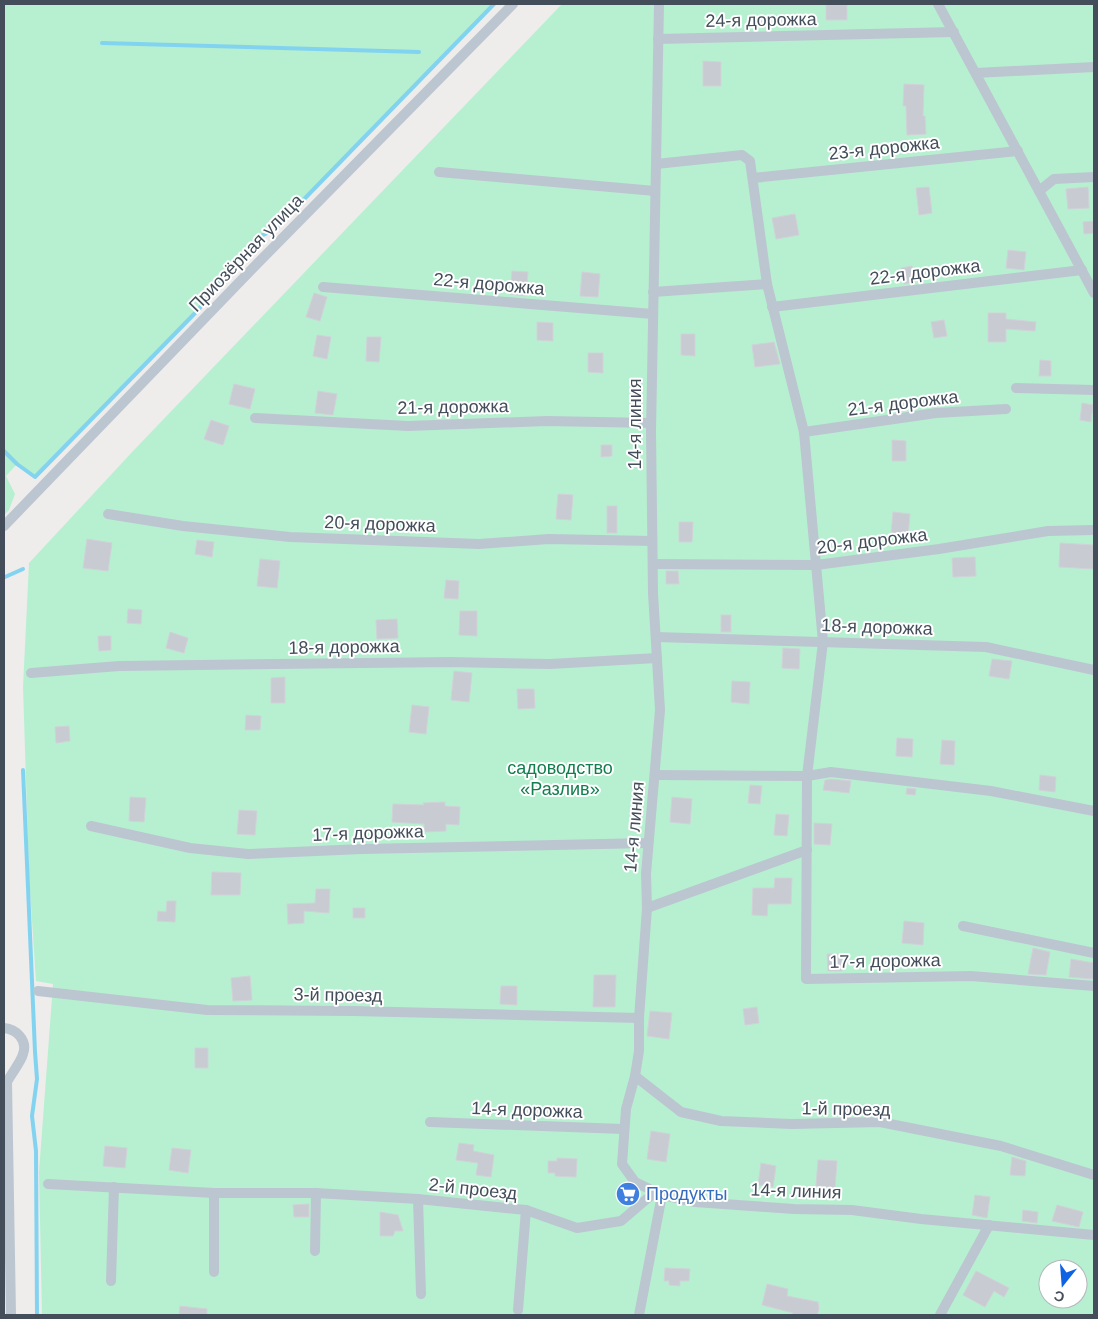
<svg xmlns="http://www.w3.org/2000/svg" width="1098" height="1319" viewBox="0 0 1098 1319" font-family="Helvetica,sans-serif">
<style>
.green{fill:#b7f0d0;fill-rule:evenodd}
.lines{fill:none;stroke-linecap:round;stroke-linejoin:round}
.stream{stroke:#82d3ef;stroke-width:4}
.building{fill:#c9cbd2;stroke:#d0d2d8}
.minor{stroke:#bcc6d0;stroke-width:10}
.labels{text-anchor:middle;dominant-baseline:central;stroke-width:4;stroke-linejoin:round;paint-order:stroke}
.street-label{font-size:18px;fill:#444e5a;stroke:#fff}
.park-label{font-size:18px;fill:#127e4e;stroke:#fff}
.shop-label{font-size:18px;fill:#366cbe;stroke:#fff;text-anchor:start}
</style>
<rect width="100%" height="100%" fill="#efecec"/>
<!-- green -->
<g class="green">
<path d="M4 4H494L275 229 255 239 237 258 199 309 35 477 17 464 6 476 15 494 9 510 4 515Z"/>
<path d="M562 4H1094V1315H42L39 1172 53 984 36 981 29 875 23 687 29 563 134 450ZM1048 1269H1078V1299H1048Z"/>
</g>
<g class="lines">
<!-- stream -->
<g class="stream">
<path d="M102 43 419 52"/>
<path d="M255 239 275 229 494 4"/>
<path d="M4 451 17 464 35 477 199 309 237 258"/>
<path d="M5 577 23 569"/>
<path d="M23 770 35 1052 37 1079 32 1116 36 1151 37 1315"/>
</g>
</g>
<!-- building -->
<g class="building">
<rect x="826" y="5" width="21" height="15"/>
<path d="M703 61 721 62V86H703Z"/>
<path d="M904 84 924 85 923 116H925L926 134 907 135 906 106H903Z"/>
<path d="M929 187 932 213 919 215 916 188Z"/>
<path d="M1088 187 1089 208 1068 209 1066 189Z"/>
<path d="M795 214 799 235 776 239 772 218Z"/>
<path d="M1094 221V233L1084 234 1083 222Z"/>
<path d="M1008 250 1026 252 1024 270 1006 268Z"/>
<path d="M912 266 915 282 904 284 901 268Z"/>
<path d="M512 271 528 272 526 296 510 294Z"/>
<path d="M582 272 600 274 598 297 580 296Z"/>
<path d="M314 293 327 297 320 321 306 317Z"/>
<path d="M988 313H1006V319L1036 322 1035 331 1006 329V342H988Z"/>
<path d="M944 320 947 336 934 338 931 322Z"/>
<path d="M537 322 553 323V341L537 340Z"/>
<path d="M681 334H695V356L681 355Z"/>
<path d="M317 335 331 337 327 359 313 356Z"/>
<path d="M367 337H381L379 362 366 361Z"/>
<path d="M774 342 780 364 755 367 752 345Z"/>
<path d="M588 353H603V373L588 372Z"/>
<path d="M1040 360 1051 361V376H1039Z"/>
<path d="M234 384 255 389 250 409 229 404Z"/>
<path d="M318 391 337 394 333 415 315 413Z"/>
<path d="M1082 403 1093 405 1091 422 1080 420Z"/>
<path d="M211 420 229 426 223 445 204 439Z"/>
<path d="M892 440 906 441V461H892Z"/>
<path d="M601 445H612V456L601 457Z"/>
<path d="M558 494 573 495 571 520 556 519Z"/>
<rect x="607" y="506" width="10" height="27"/>
<path d="M893 512 910 514 908 535 891 534Z"/>
<path d="M679 522H693L692 542H679Z"/>
<path d="M87 539 112 543 108 571 83 568Z"/>
<path d="M197 540 214 542 212 557 195 554Z"/>
<path d="M1060 543 1094 545V569L1059 567Z"/>
<path d="M975 557 976 576 953 577 952 558Z"/>
<path d="M260 559 280 561 277 588 257 586Z"/>
<path d="M666 571H678L679 584H666Z"/>
<path d="M446 580 459 581 458 599 444 598Z"/>
<path d="M128 609 142 610 141 624 127 623Z"/>
<path d="M460 611H477V636L459 635Z"/>
<rect x="721" y="615" width="10" height="17"/>
<path d="M397 619 398 638 377 639 376 620Z"/>
<path d="M170 632 188 638 184 653 166 648Z"/>
<path d="M98 636H111V650L99 651Z"/>
<path d="M783 648 800 649 799 669 782 668Z"/>
<path d="M992 659 1012 661 1009 679 989 676Z"/>
<path d="M454 671 472 673 469 702 451 700Z"/>
<path d="M285 677V703H271V678Z"/>
<path d="M732 681 750 682 749 704 731 702Z"/>
<path d="M517 689H534L535 708 518 709Z"/>
<path d="M412 705 429 707 426 734 409 732Z"/>
<path d="M246 715 261 716 260 730H245Z"/>
<path d="M69 726 70 741 56 743 55 727Z"/>
<path d="M897 738 913 739 912 757 896 756Z"/>
<path d="M942 740 955 741 954 765 940 764Z"/>
<path d="M1040 775 1056 777 1055 792 1039 790Z"/>
<path d="M831 779 851 781 849 793 823 790 825 780Z"/>
<path d="M750 785 762 786 760 804 748 803Z"/>
<path d="M907 788 916 789 915 795 906 794Z"/>
<path d="M130 797 146 798 144 822 129 821Z"/>
<path d="M672 797 692 799 690 824 670 822Z"/>
<path d="M445 802V806L460 807 459 825 446 824V831L425 832 424 824 392 822 393 804 424 805 423 803Z"/>
<path d="M239 810 257 811 255 835 237 834Z"/>
<path d="M776 814 789 815 787 836 774 835Z"/>
<path d="M814 823 832 824 830 845 814 844Z"/>
<path d="M212 872 241 873 240 895H211Z"/>
<path d="M775 878H792L791 904H768L767 916 752 915 753 888H774Z"/>
<path d="M316 889H330L329 913 304 911V923L288 924 287 904 315 903Z"/>
<path d="M167 901H176L175 922 157 921 158 911 166 912Z"/>
<rect x="353" y="908" width="12" height="10"/>
<path d="M904 921 924 923 923 945 902 943Z"/>
<path d="M1033 948 1050 952 1046 975 1028 974Z"/>
<path d="M827 954H842V971H828Z"/>
<path d="M1071 959 1094 963V979L1069 977Z"/>
<path d="M594 975H616L615 1007H593Z"/>
<path d="M250 976 252 1000 233 1001 231 978Z"/>
<path d="M501 986H517V1005L500 1004Z"/>
<path d="M757 1007 759 1023 745 1025 743 1009Z"/>
<path d="M650 1011 672 1013 669 1039 647 1036Z"/>
<rect x="195" y="1048" width="13" height="20"/>
<path d="M651 1131 670 1134 666 1162 647 1159Z"/>
<path d="M459 1143 474 1145 473 1151 494 1155 491 1177 476 1175 478 1163 456 1160Z"/>
<path d="M105 1146 127 1148 125 1168 103 1166Z"/>
<path d="M172 1148 191 1150 188 1173 169 1170Z"/>
<path d="M1012 1157 1026 1161 1025 1176 1010 1175Z"/>
<path d="M557 1158 577 1159 576 1177 555 1176V1173H548V1161H557Z"/>
<path d="M818 1160 837 1161 835 1188 816 1186Z"/>
<path d="M761 1163 776 1166 773 1187 758 1185Z"/>
<path d="M620 1188H631L636 1190V1199L621 1200Z"/>
<path d="M975 1195 990 1197 987 1218 972 1215Z"/>
<path d="M309 1204V1217H294L293 1205Z"/>
<path d="M1057 1205 1083 1212 1079 1227 1052 1221Z"/>
<path d="M1023 1210 1038 1212 1037 1223 1022 1221Z"/>
<path d="M380 1212 398 1215 403 1231H395L393 1236H380Z"/>
<path d="M665 1268 690 1269 689 1281H680V1286L669 1285V1281H664Z"/>
<path d="M976 1271 1009 1288 1004 1297 994 1291 985 1307 963 1295Z"/>
<path d="M767 1284 788 1289 787 1296 818 1302 819 1309 817 1315H792L793 1313 762 1305Z"/>
<path d="M180 1306 207 1309V1315H179Z"/>
</g>
<g class="lines">
<!-- minor -->
<g class="minor">
<path d="M659 4 651 431 653 593 660 710 646 874 647 908 639 1018V1051L635 1076 626 1109 622 1164 635 1182 662 1195 695 1202 794 1209 852 1210 921 1219 1094 1235"/>
<path d="M938 4 1094 293"/>
<path d="M658 39 954 32"/>
<path d="M976 73 1094 67"/>
<path d="M656 164 742 155 750 161 767 284 804 432 823 642 807 776 806 979 971 976 1094 986"/>
<path d="M439 172 655 191"/>
<path d="M753 178 1018 151"/>
<path d="M1039 191 1054 179 1094 177"/>
<path d="M323 287 653 314"/>
<path d="M653 292 767 284"/>
<path d="M772 307 1082 270"/>
<path d="M1016 388 1094 390"/>
<path d="M255 418 408 426 547 421 651 423"/>
<path d="M804 432 936 413 1006 409"/>
<path d="M108 514 183 526 290 537 479 544 549 539 652 541"/>
<path d="M4 526 252 269 513 4"/>
<path d="M653 564 816 565 939 549 1048 531 1094 530"/>
<path d="M656 637 986 647 1094 670"/>
<path d="M31 673 119 666 450 662 550 664 657 658"/>
<path d="M655 775 807 776 831 772 991 791 1094 811"/>
<path d="M91 826 190 848 248 854 362 849 648 843"/>
<path d="M647 908 807 850"/>
<path d="M963 926 1094 953"/>
<path d="M38 991 207 1010 354 1011 639 1018"/>
<path d="M4 1028C16 1029 28 1040 23 1054 21 1062 11 1074 7 1082L11 1315"/>
<path d="M635 1076 681 1112 721 1121 792 1124 880 1122 1001 1146 1094 1175"/>
<path d="M430 1122 623 1129"/>
<path d="M48 1184 214 1193H316L418 1199 526 1210 577 1228 621 1221 655 1192"/>
<path d="M214 1193V1272"/>
<path d="M418 1199 421 1294"/>
<path d="M315 1251 316 1193"/>
<path d="M111 1281 114 1187"/>
<path d="M518 1310 526 1210"/>
<path d="M639 1315 662 1195"/>
<path d="M940 1315 989 1225"/>
</g>
</g>
<!-- icons -->
<defs>
<g id="supermarket-disc" transform="scale(1.25)"><circle r="9.5" fill="#3f7fe0" stroke="#fff"/><path d="M-6-5.5h2.5l.6 2H6L4.5 2H-2.5L-4.4-4H-6ZM-1.5 3.2a1.3 1.3 0 1 0 .1 0ZM3 3.2a1.3 1.3 0 1 0 .1 0Z" fill="#fff"/></g>
</defs>
<g fill-rule="evenodd">
<use href="#supermarket-disc" x="628" y="1194"/>
</g>
<g class="labels">
<!-- street labels -->
<g class="street-label">
<text transform="translate(761 20) rotate(-1)">24-я дорожка</text>
<text transform="translate(884 148) rotate(-6)">23-я дорожка</text>
<text transform="translate(246 253) rotate(-46)">Приозёрная улица</text>
<text transform="translate(925 272) rotate(-7)">22-я дорожка</text>
<text transform="translate(489 284) rotate(5)">22-я дорожка</text>
<text transform="translate(903 403) rotate(-7)">21-я дорожка</text>
<text transform="translate(453 407) rotate(-1)">21-я дорожка</text>
<text transform="translate(635 424) rotate(-90)">14-я линия</text>
<text transform="translate(380 524) rotate(2)">20-я дорожка</text>
<text transform="translate(872 541) rotate(-7)">20-я дорожка</text>
<text transform="translate(877 627) rotate(2)">18-я дорожка</text>
<text transform="translate(344 647) rotate(-1)">18-я дорожка</text>
<text transform="translate(634 827) rotate(-85)">14-я линия</text>
<text transform="translate(368 833) rotate(-2)">17-я дорожка</text>
<text transform="translate(885 961) rotate(-1)">17-я дорожка</text>
<text transform="translate(338 995) rotate(1)">3-й проезд</text>
<text transform="translate(846 1109) rotate(1)">1-й проезд</text>
<text transform="translate(527 1110) rotate(2)">14-я дорожка</text>
<text transform="translate(473 1189) rotate(6)">2-й проезд</text>
<text transform="translate(796 1191) rotate(2)">14-я линия</text>
</g>
<!-- park labels -->
<g class="park-label">
<text x="560" y="768">садоводство<tspan x="560" dy="21">«Разлив»</tspan></text>
</g>
<!-- shop labels -->
<g class="shop-label">
<text x="646" y="1194">Продукты</text>
</g>
</g>
<!-- border -->
<rect width="1098" height="1319" fill="none" stroke="#444e5a" stroke-width="10"/>
<!-- north arrow -->
<g transform="translate(1063 1284) rotate(197)"><circle r="24" fill="#ffffff" stroke="#b4b8bd"/>
<path d="M0-4L9 19L0 12L-9 19Z" fill="#1062e5"/>
<text y="-8" font-size="14" font-weight="bold" text-anchor="middle" fill="#444e5a">С</text>
</g>
</svg>
